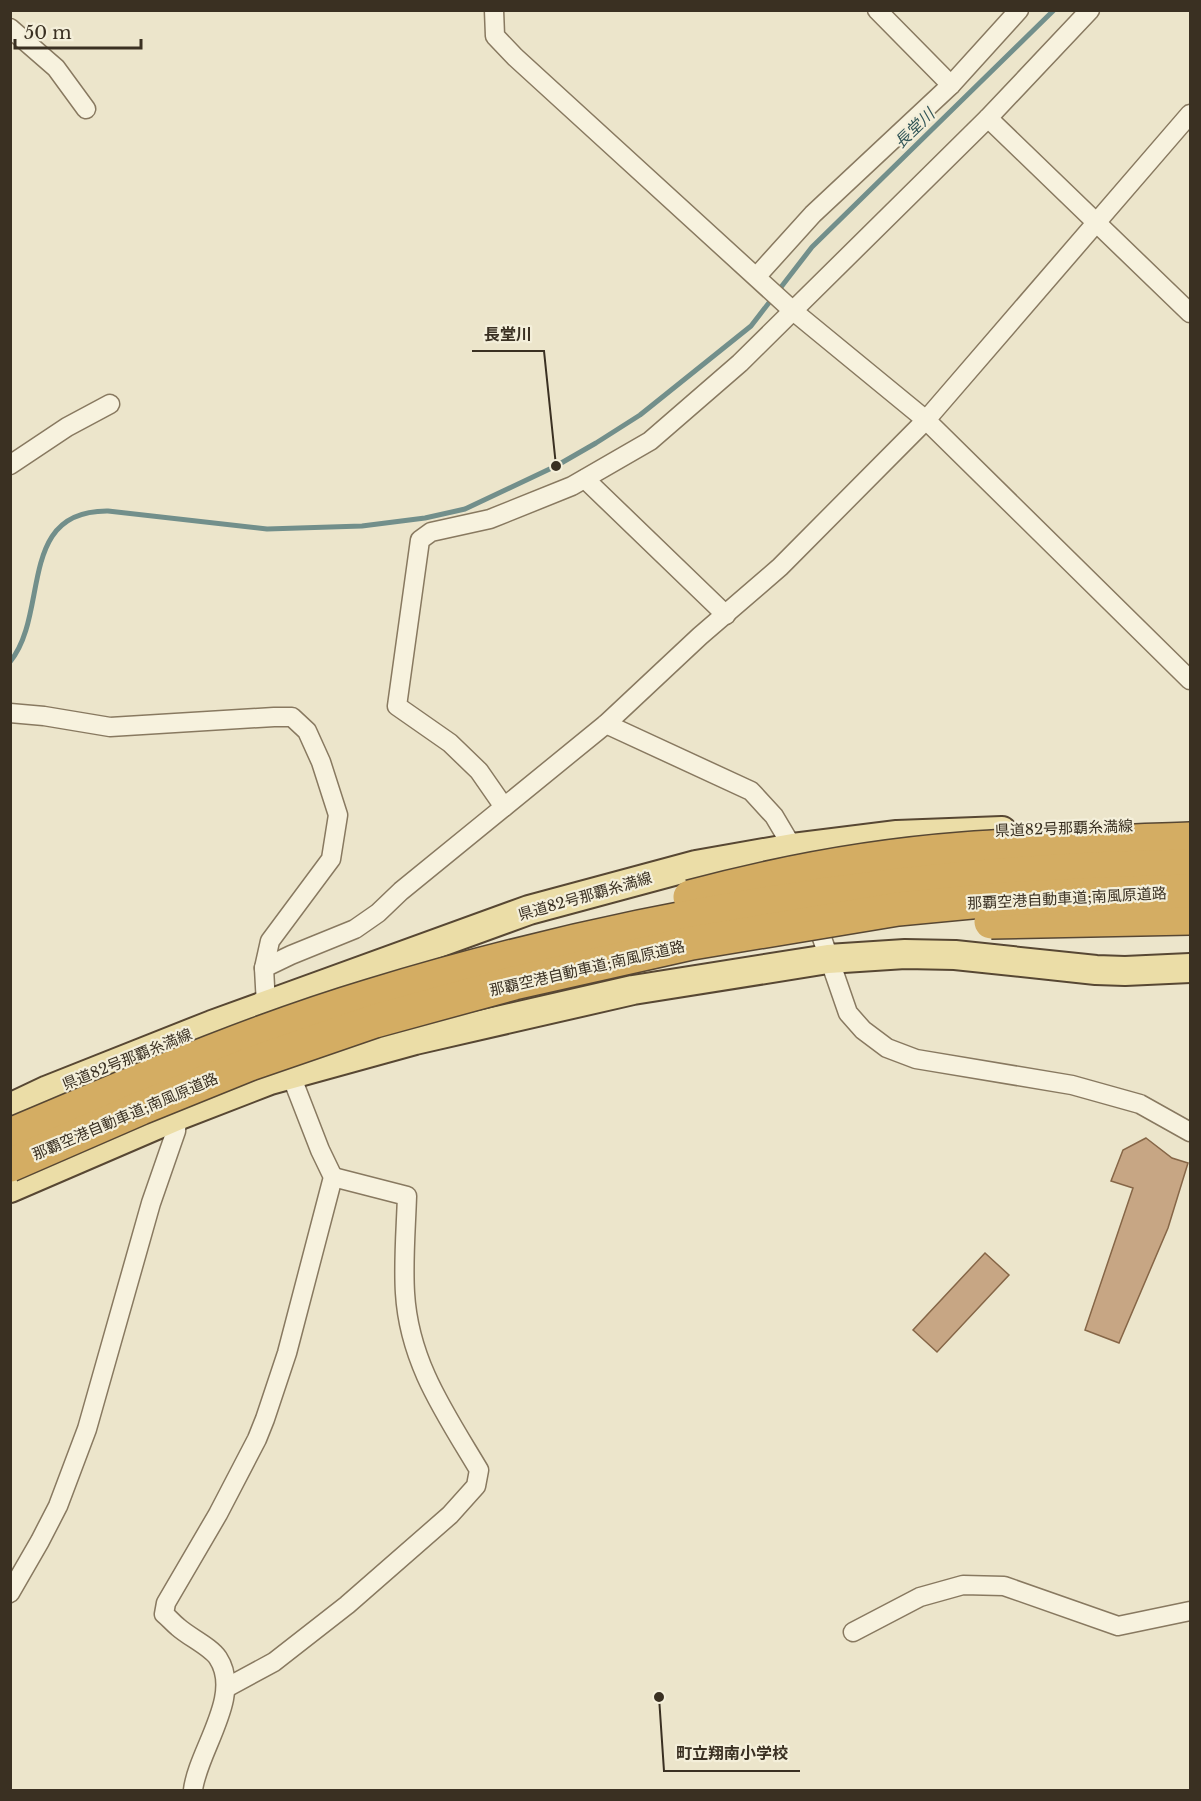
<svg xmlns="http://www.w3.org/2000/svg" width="1201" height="1801" viewBox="0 0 1201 1801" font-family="'Libre Baskerville','Noto Sans JP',serif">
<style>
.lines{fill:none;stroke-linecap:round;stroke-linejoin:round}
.stream{stroke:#728f8b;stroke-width:5}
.building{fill:#c7a684;stroke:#866647;stroke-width:1.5}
.minor-casing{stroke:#887960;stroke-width:21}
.primary-casing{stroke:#574733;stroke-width:32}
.minor{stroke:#f7f2de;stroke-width:18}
.primary{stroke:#ebdda7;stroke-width:28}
.motorway-bridge-casing{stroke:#574733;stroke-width:36;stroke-linecap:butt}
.motorway-bridge{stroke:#d4ad63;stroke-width:33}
.labels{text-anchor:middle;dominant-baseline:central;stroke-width:4.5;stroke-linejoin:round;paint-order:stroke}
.street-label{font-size:15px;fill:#3a3022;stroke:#f4efda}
.water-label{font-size:16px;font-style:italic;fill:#335758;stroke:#f4efda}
.leader{fill:none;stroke:#3a3022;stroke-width:2}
.callout-dot{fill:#3a3022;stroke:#f4efda;stroke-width:2}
.callout-label{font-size:16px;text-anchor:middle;font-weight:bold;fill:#3a3022;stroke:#f4efda;stroke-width:4.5;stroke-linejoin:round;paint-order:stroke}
</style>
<rect width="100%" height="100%" fill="#ece5cb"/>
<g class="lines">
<!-- stream -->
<path class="stream" d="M10 662C50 613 16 510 108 511L267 529 362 526 425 518 465 509 556 466 596 443 640 415 751 326 812 247 1054 10"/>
</g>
<!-- building -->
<g class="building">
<path d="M1146 1138 1172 1158 1188 1163 1168 1228 1119 1343 1085 1330 1133 1188 1111 1181 1123 1150Z"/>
<path d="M985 1253 1009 1275 937 1352 913 1330Z"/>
</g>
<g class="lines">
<!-- minor casing -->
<g class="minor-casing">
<g id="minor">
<path d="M494 10 495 36 515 57 792 310 926 420 1190 680"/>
<path d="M877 10 951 85"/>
<path d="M10 28 56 68 86 109"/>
<path d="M988 118 1190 313"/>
<path d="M757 276 813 214 951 85 1019 10"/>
<path d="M10 465 67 427 110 404"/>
<path d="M585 479 726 615"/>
<path d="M10 713 44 716 110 727 274 717H292L307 731 321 762 338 815 331 859 270 941 264 968 266 1005 269 1014"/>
<path d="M606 724 751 791 774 816 793 848 795 855"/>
<path d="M504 807 479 771 450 743 397 706 420 540 431 532 490 519 572 486 650 441 740 363 988 118 1090 10"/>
<path d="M814 915 848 1013 863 1030 887 1048 916 1059 1072 1085 1140 1104 1190 1132"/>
<path d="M264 968 291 955 355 929 378 913 401 891 606 724 700 636 780 567 926 420 1190 114"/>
<path d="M10 1593 40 1541 58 1506 87 1429 151 1203 176 1131 177 1116"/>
<path d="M853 1632 920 1597 963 1585 1004 1586 1118 1626 1190 1611"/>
<path d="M226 1688 274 1662 347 1605 450 1515 476 1486 479 1470C445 1413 409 1362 405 1293 403 1261 406 1228 407 1196L333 1177"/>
<path d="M193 1790C198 1750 243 1696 218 1658 211 1647 189 1637 178 1627 173 1623 169 1618 164 1614L166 1603 218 1514 257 1439 265 1419 287 1353 333 1177 320 1150 287 1065"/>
</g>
</g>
<!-- primary casing -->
<g class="primary-casing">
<g id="primary">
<path d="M10 1108 48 1090 212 1025 529 910 696 865 793 848 897 835 1002 831"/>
<path d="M10 1188 177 1116 270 1080 415 1040 633 990 828 959 905 954 955 955 1096 970 1125 971 1190 968"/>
</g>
</g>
<!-- minor -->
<use href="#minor" class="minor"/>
<!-- primary -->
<use href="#primary" class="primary"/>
<!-- motorway-bridge casing -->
<g class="motorway-bridge-casing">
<g id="motorway-bridge">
<path d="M690 897C779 873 871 856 963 849 1039 843 1115 842 1190 839"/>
<path d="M991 922 1190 918"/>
<path d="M10 1135C129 1085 247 1033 370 996 636 915 913 870 1190 866"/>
<path d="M10 1165 141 1108 250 1064 375 1021 514 983 692 943 898 909 1003 899 1123 893 1190 891"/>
</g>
</g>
<!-- motorway-bridge -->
<use href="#motorway-bridge" class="motorway-bridge"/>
</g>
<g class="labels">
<!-- street labels -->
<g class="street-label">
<text transform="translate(1064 828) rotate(-2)">県道82号那覇糸満線</text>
<text transform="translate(585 896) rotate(-16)">県道82号那覇糸満線</text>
<text transform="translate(1067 898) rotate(-3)">那覇空港自動車道;南風原道路</text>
<text transform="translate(587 968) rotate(-13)">那覇空港自動車道;南風原道路</text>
<text transform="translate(127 1059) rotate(-22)">県道82号那覇糸満線</text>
<text transform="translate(125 1116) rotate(-23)">那覇空港自動車道;南風原道路</text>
</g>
<!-- water labels -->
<g class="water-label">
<text transform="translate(914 128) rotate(-44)">長堂川</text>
</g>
</g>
<!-- callouts -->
<path class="leader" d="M556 466L544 351H472M659 1697L664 1771H800"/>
<g class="callout-dot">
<circle cx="556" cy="466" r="6"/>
<circle cx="659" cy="1697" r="6"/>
</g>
<g class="callout-label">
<text x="508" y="340">長堂川</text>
<text x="732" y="1759">町立翔南小学校</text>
</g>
<!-- border -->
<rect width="1201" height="1801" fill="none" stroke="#3a3022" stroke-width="24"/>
<!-- scale -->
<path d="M15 39v9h126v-9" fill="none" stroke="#3a3022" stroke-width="3"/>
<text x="24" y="39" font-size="18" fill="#3a3022" stroke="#f4efda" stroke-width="4.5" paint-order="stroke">50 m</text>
</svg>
